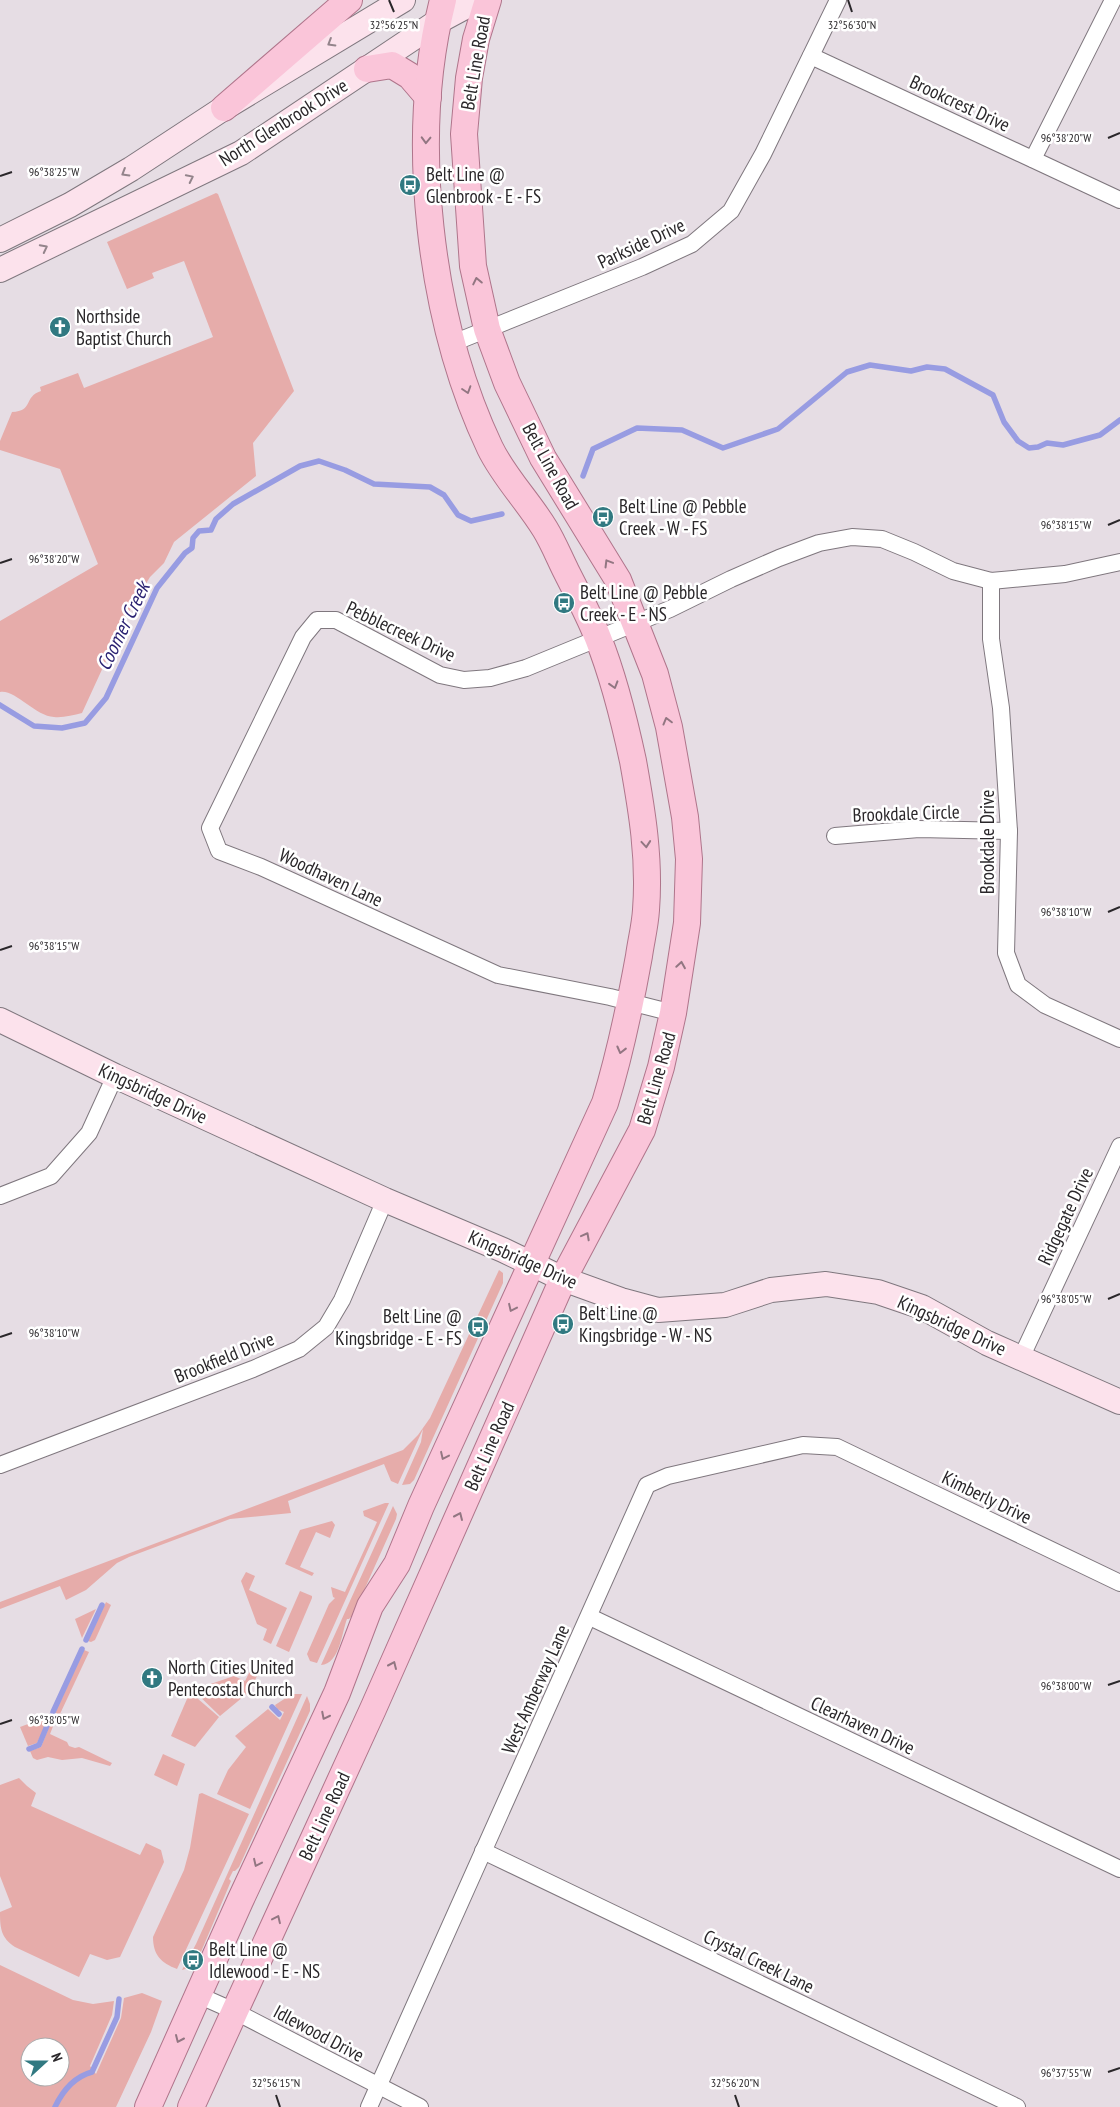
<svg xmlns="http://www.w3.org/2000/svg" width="1120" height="2107" viewBox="0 0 1120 2107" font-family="'PT Sans Narrow',sans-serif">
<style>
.green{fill:#e6acaa;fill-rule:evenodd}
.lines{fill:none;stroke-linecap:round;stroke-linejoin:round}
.stream{stroke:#989ce2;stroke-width:5.5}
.street-casing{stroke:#7f777e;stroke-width:18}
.secondary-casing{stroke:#7f777e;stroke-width:26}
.primary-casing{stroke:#af758b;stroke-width:28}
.street{stroke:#fff;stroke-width:16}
.secondary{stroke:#fce2ec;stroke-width:24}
.primary{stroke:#fac5d9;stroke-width:26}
.oneway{stroke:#93848b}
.oneway2{stroke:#927682}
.ticks{fill:none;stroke:#2a272a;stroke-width:2}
.labels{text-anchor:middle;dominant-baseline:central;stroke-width:5;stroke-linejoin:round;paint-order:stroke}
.street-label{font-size:19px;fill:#2a272a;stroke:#fff}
.poi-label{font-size:19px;fill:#2a272a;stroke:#fff;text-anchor:start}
.water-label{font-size:20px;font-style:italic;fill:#2b2272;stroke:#fff}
.ticks-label{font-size:12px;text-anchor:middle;fill:#2a272a;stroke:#fff;stroke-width:5;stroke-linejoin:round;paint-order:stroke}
</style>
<rect width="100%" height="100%" fill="#e6dde4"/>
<!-- green -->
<g class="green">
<path d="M216 193 218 194 294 391 253 443 256 476 174 542 164 563 150 577 127 615 82 713C73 715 63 718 54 717 35 716 15 689 0 692V621L98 564 60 469 0 450V441L12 412C34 411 23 397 41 391L40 387 78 373 84 388 213 337 184 261 152 273 154 278 127 289 107 242Z"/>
<path d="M499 1270 503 1273V1283L414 1480 410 1484 402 1485 421 1442 423 1429 398 1484 391 1481 384 1464 288 1501 291 1513 230 1519 129 1557 117 1563 86 1590 66 1600 60 1586 0 1609V1602L403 1450 418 1435 430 1418Z"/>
<path d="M385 1503H389L317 1663 310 1661 307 1654 329 1604 335 1598 333 1597 331 1587 345 1592 377 1522 364 1516 363 1511Z"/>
<path d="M393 1506 397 1514 396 1519 353 1615 349 1619H347C342 1631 340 1664 321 1665Z"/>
<path d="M332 1521 335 1525 330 1538 316 1532 300 1567 314 1573 312 1576 285 1564 300 1530Z"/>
<path d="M246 1572 255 1576 249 1590 287 1608 271 1644 263 1640 267 1629 257 1624 241 1581Z"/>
<path d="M300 1591 312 1596V1598L289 1652 276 1646Z"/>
<path d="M106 1602 111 1605 95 1640 91 1642 88 1641Z"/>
<path d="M96 1609 82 1638 75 1619Z"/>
<path d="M84 1650 89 1652 60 1714 55 1713Z"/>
<path d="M250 1671 258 1674 249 1692 220 1716 193 1690 234 1676 245 1681Z"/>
<path d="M190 1692 219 1717 195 1747 171 1736Z"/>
<path d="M292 1694H302L250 1809 217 1794 228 1770 246 1747 235 1736 268 1709 280 1720 284 1712 277 1709 275 1705Z"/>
<path d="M307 1696 310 1704V1711L239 1867 235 1871H233L229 1879 231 1881 198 1959 192 1967 182 1970 196 1944Z"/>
<path d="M44 1718 48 1720 37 1743 28 1746 20 1727Z"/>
<path d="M51 1722 54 1724 50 1734 67 1742 69 1746 75 1748 79 1747 112 1763 110 1766 82 1758 62 1760 48 1757 37 1760 33 1758 30 1751 41 1747Z"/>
<path d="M163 1754 185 1764 177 1786 154 1775Z"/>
<path d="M19 1778 27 1786 36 1793 31 1806 140 1855 146 1843 161 1850 164 1862 120 1957 107 1960 90 1954 79 1977 15 1947C1 1938 0 1928 0 1912L12 1907 0 1876V1785Z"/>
<path d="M202 1793 249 1814 177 1969C161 1963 153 1955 153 1937L184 1870 190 1848 199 1794Z"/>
<path d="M0 1965 73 2000 93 2004 114 2001 112 2015 90 2066 96 2074 121 2018 124 1998 142 1993 162 2001 151 2032 116 2107H0ZM30 2047H60V2077H30Z"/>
</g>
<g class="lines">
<!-- stream -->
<g class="stream">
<path d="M583 476 593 449 637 428 682 430 723 448 778 429 847 372 870 365 911 371 927 367 945 369 993 395 1004 422 1018 441 1029 448 1038 447 1047 443 1063 445 1100 435 1120 420"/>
<path d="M0 705 34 726 62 728 85 723 106 698 157 588 185 553 192 548 193 538 199 531 211 530 216 519 233 504 300 466 319 461 345 470 374 484 430 487 444 495 458 515 471 521 502 514"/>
<path d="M86 1640 102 1605"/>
<path d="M272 1707 279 1714"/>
<path d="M53 1712 82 1649"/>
<path d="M29 1749 39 1745 49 1721"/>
<path d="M55 2107C63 2090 74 2077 92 2072L117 2017 119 1999"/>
</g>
<!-- street casing -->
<g class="street-casing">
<g id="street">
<path d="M811 56 1120 200"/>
<path d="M1033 159 1113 0"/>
<path d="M453 343 642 267 692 244 731 211 763 154 838 0"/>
<path d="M991 581V639L1001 708 1009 831 1006 953 1018 985 1045 1005 1120 1039"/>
<path d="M835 836 919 829 1009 831"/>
<path d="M673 1013 610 997 498 975 261 867 219 851 210 828 303 637 317 620H336L440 675 464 680 490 678 526 668 670 609 731 579 779 558 819 543 852 537 882 539 914 552 953 571 991 581 1065 574 1120 562"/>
<path d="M0 1196 51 1176 89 1133 115 1076"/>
<path d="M1021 1358 1120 1146"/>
<path d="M0 1465 253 1369 299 1349 326 1327 342 1300 385 1200"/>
<path d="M590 1617 1120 1869"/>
<path d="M483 1851 1017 2107"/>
<path d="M198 1995 234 2011 420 2107"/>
<path d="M369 2107 647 1485 668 1476 803 1445 837 1447 1120 1583"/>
</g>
</g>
<!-- secondary casing -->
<g class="secondary-casing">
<g id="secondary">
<path d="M0 240 70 205 131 169 224 108 403 0"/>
<path d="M0 270 241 153 437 22 478 0"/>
<path d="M0 1020 115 1076 385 1200 503 1250 563 1279 621 1300 658 1310 725 1305 771 1290 826 1284 878 1292 922 1307 987 1343 1120 1402"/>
</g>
</g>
<!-- primary casing -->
<g class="primary-casing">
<g id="primary">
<path d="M367 69 392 65 410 76 428 97"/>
<path d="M224 108 349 0"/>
<path d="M148 2107 240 1901 337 1693 370 1606 397 1564 421 1506 605 1103C620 1054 630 1006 639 956 641 941 645 926 646 910 650 859 642 811 633 761 624 719 614 678 598 638 589 615 577 593 566 571 559 557 553 542 545 529 528 501 504 477 490 448 429 319 408 138 443 0"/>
<path d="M191 2107 373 1709 563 1279 642 1130 661 1067 673 1013 687 923 689 859 685 817 669 727 655 674 618 580 543 458 507 383 487 329 473 266 464 134 469 78 476 39 488 0"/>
</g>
</g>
<!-- street -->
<use href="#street" class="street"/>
<!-- secondary -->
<use href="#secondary" class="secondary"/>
<!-- primary -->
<use href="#primary" class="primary"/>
</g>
<!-- one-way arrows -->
<defs><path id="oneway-chevron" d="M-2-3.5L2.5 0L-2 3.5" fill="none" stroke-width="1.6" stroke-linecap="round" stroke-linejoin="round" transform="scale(1.25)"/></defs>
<g class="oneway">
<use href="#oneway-chevron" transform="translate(331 43) rotate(149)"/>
<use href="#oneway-chevron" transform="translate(125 173) rotate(149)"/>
<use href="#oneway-chevron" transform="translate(190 178) rotate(-26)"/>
<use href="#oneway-chevron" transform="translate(44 248) rotate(-27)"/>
</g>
<g class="oneway2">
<use href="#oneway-chevron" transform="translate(426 140) rotate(92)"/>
<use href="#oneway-chevron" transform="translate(477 281) rotate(-102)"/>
<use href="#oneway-chevron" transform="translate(467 390) rotate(72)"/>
<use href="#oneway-chevron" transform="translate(608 563) rotate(-121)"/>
<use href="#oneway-chevron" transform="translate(614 685) rotate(73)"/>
<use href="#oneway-chevron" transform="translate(667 721) rotate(-105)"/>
<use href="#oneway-chevron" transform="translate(646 844) rotate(85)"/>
<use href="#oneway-chevron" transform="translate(681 965) rotate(-81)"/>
<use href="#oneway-chevron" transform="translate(621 1050) rotate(104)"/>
<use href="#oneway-chevron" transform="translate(586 1236) rotate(-62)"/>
<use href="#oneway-chevron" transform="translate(512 1308) rotate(115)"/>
<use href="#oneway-chevron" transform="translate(444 1456) rotate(115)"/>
<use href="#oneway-chevron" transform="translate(459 1516) rotate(-66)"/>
<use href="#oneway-chevron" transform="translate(393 1665) rotate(-66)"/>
<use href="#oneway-chevron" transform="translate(325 1716) rotate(117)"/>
<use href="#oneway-chevron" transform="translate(257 1863) rotate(115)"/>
<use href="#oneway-chevron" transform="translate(277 1919) rotate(-65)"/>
<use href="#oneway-chevron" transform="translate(179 2039) rotate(114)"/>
</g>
<!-- ticks -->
<path class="ticks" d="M389 0 394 12M848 0 852 12M1108 138 1120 133M0 176 12 172M1108 525 1120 520M0 563 12 559M1108 912 1120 907M0 950 12 946M1108 1299 1120 1294M0 1337 12 1333M1108 1685 1120 1681M0 1724 12 1720M1108 2072 1120 2068M276 2095 280 2107M735 2095 739 2107"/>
<!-- icons -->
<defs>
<g id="bus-disc" transform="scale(1.125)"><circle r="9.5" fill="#317981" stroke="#fff"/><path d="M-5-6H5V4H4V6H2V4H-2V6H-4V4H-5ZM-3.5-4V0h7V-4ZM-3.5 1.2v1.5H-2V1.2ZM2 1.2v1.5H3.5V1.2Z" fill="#fff"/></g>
<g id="church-disc" transform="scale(1.125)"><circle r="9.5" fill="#317981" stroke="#fff"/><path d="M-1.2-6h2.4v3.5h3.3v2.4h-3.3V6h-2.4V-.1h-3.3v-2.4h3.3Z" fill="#fff"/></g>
</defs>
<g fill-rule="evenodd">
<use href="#bus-disc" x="410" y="185"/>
<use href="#church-disc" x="60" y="327"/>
<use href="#bus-disc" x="603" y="517"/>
<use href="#bus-disc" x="564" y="603"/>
<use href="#bus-disc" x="563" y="1324"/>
<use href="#bus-disc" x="478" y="1327"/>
<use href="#church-disc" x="152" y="1678"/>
<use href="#bus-disc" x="193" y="1960"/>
</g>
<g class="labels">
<!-- street labels -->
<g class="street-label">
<text transform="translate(475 63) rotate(-80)">Belt Line Road</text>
<text transform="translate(960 103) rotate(25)">Brookcrest Drive</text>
<text transform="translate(283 122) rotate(-32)">North Glenbrook Drive</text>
<text transform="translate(641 243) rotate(-25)">Parkside Drive</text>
<text transform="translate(551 466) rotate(61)">Belt Line Road</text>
<text transform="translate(401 631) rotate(25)">Pebblecreek Drive</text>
<text transform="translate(906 813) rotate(-2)">Brookdale Circle</text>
<text transform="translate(987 842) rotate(-90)">Brookdale Drive</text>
<text transform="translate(331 877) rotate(25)">Woodhaven Lane</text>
<text transform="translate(656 1078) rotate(-74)">Belt Line Road</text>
<text transform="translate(153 1093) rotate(25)">Kingsbridge Drive</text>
<text transform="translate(1065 1216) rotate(-65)">Ridgegate Drive</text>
<text transform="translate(523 1259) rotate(24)">Kingsbridge Drive</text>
<text transform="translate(952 1325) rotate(25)">Kingsbridge Drive</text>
<text transform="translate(224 1357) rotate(-22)">Brookfield Drive</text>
<text transform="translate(489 1446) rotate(-66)">Belt Line Road</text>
<text transform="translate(987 1497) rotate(26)">Kimberly Drive</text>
<text transform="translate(535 1689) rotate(-66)">West Amberway Lane</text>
<text transform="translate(863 1725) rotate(25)">Clearhaven Drive</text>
<text transform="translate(324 1816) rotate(-65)">Belt Line Road</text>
<text transform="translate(759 1961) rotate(26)">Crystal Creek Lane</text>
<text transform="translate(319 2033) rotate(28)">Idlewood Drive</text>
</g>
<!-- poi labels -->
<g class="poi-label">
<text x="426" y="174">Belt Line @<tspan x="426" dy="22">Glenbrook - E - FS</tspan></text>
<text x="76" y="316">Northside<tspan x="76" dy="22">Baptist Church</tspan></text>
<text x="619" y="506">Belt Line @ Pebble<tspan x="619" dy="22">Creek - W - FS</tspan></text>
<text x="580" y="592">Belt Line @ Pebble<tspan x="580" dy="22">Creek - E - NS</tspan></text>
<text x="579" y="1313">Belt Line @<tspan x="579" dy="22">Kingsbridge - W - NS</tspan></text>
<text x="462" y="1316" text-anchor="end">Belt Line @<tspan x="462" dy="22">Kingsbridge - E - FS</tspan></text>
<text x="168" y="1667">North Cities United<tspan x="168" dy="22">Pentecostal Church</tspan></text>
<text x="209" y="1949">Belt Line @<tspan x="209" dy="22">Idlewood - E - NS</tspan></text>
</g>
<!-- water labels -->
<g class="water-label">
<text transform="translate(123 626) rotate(-64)">Coomer Creek</text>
</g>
</g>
<g class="ticks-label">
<text x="394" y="29">32°56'25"N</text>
<text x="852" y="29">32°56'30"N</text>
<text x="1066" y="142">96°38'20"W</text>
<text x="54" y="176">96°38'25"W</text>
<text x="1066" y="529">96°38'15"W</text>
<text x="54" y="563">96°38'20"W</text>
<text x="1066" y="916">96°38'10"W</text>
<text x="54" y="950">96°38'15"W</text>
<text x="1066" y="1303">96°38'05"W</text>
<text x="54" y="1337">96°38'10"W</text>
<text x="1066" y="1690">96°38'00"W</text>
<text x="54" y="1724">96°38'05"W</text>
<text x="1066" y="2077">96°37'55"W</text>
<text x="276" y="2087">32°56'15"N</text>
<text x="735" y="2087">32°56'20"N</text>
</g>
<!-- north arrow -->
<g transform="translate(45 2062) rotate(69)"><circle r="24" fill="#ffffff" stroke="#aaa9aa"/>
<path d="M0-4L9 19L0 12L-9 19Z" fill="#317981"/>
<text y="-8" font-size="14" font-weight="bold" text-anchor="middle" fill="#2a272a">N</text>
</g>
</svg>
